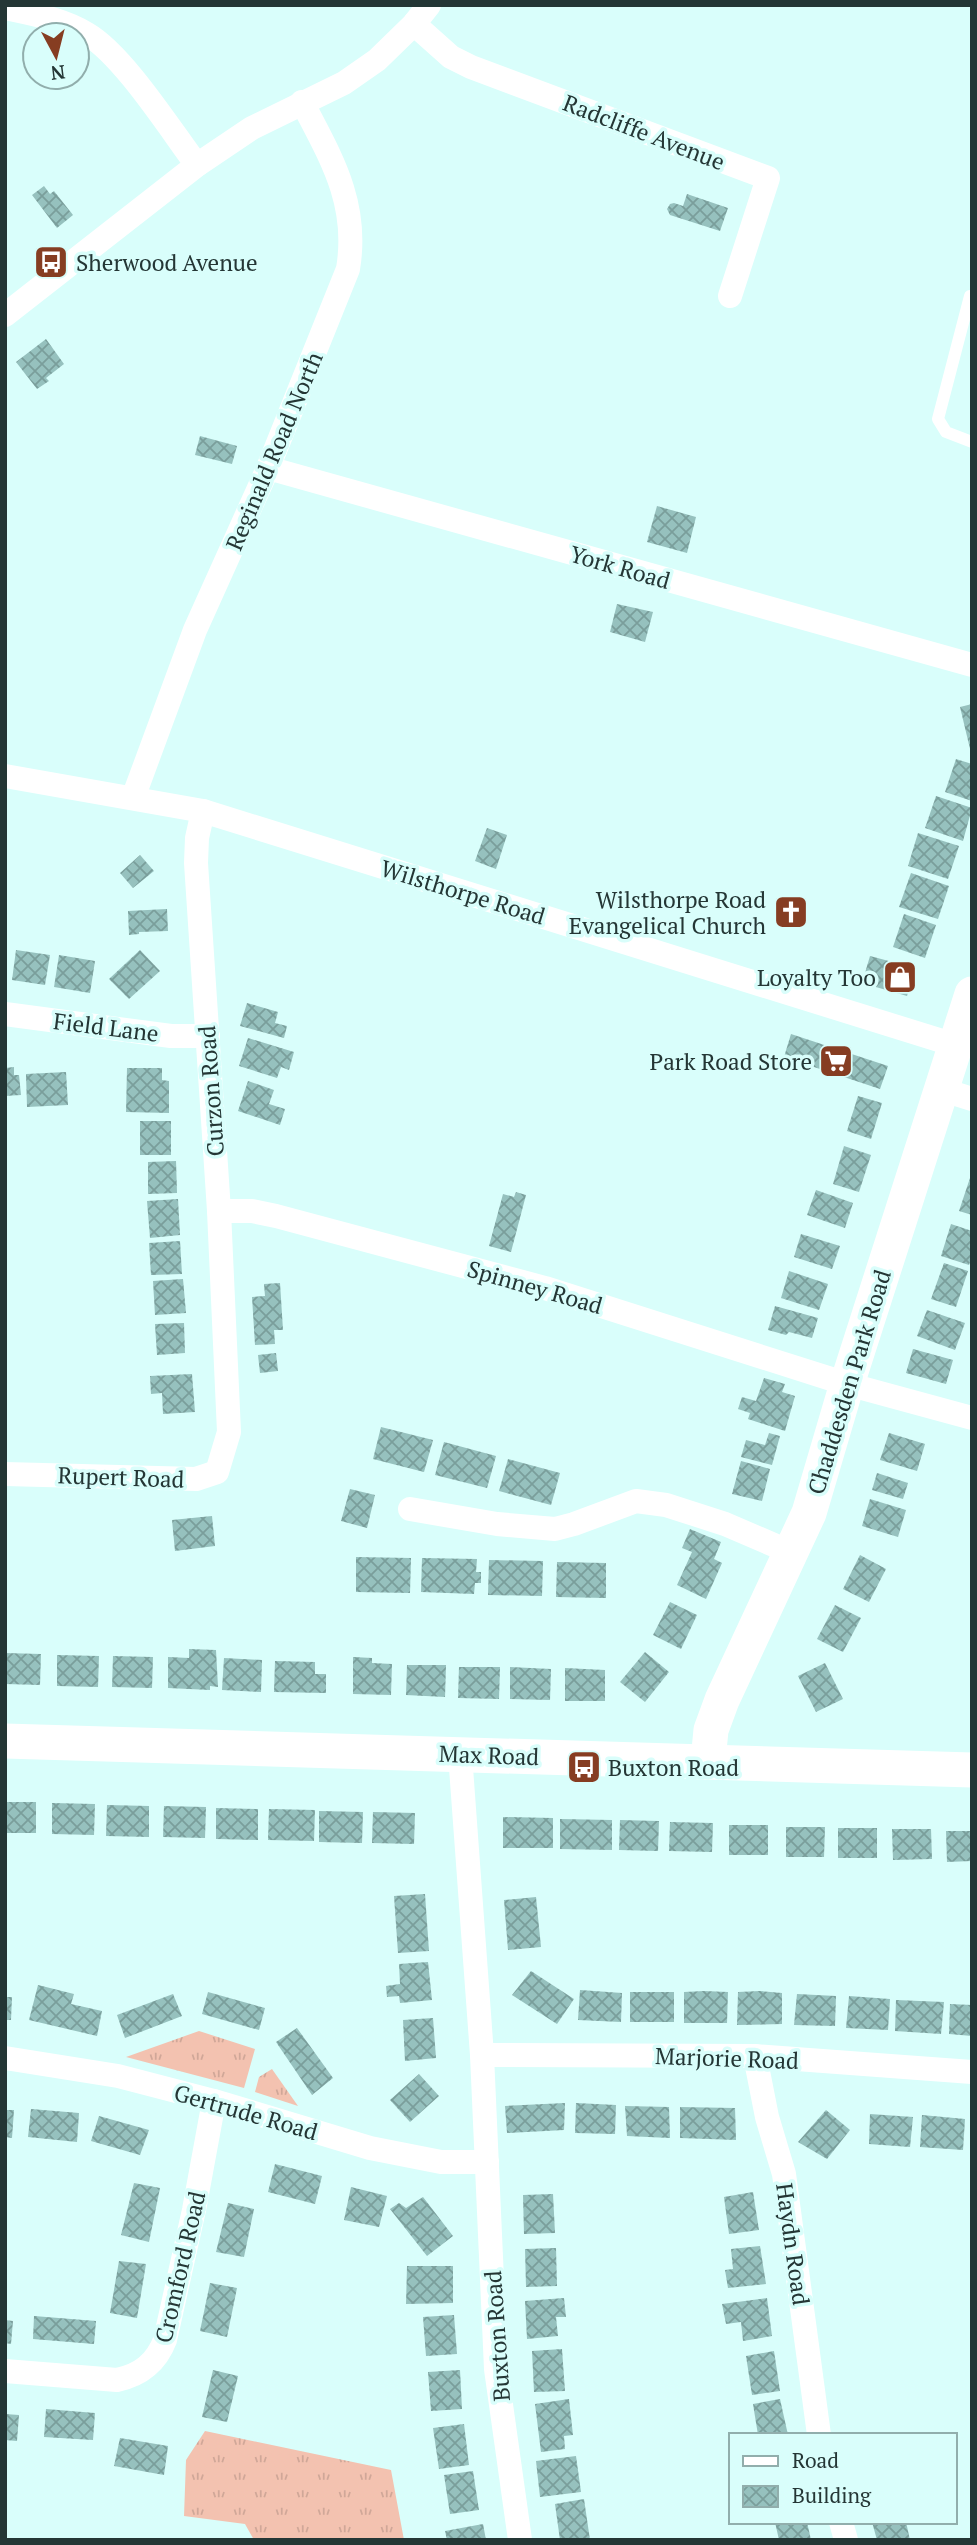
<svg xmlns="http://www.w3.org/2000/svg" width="977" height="2545" viewBox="0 0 977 2545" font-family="'PT Serif',serif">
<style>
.grass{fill:url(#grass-tufts)}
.building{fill:url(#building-cross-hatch)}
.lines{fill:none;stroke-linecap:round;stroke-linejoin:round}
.lane{stroke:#fff;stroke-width:12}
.street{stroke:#fff;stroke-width:24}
.secondary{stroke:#fff;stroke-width:35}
.labels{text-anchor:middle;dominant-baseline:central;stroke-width:7;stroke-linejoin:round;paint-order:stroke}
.street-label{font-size:23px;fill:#243635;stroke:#d9fefb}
.poi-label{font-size:23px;fill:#243635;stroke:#d9fefb;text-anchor:end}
</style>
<defs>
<pattern id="grass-tufts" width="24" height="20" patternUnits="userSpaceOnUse" patternTransform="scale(1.75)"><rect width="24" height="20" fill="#f3c2b0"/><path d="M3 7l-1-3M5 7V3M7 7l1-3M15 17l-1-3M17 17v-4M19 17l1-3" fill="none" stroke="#d0a798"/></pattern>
<pattern id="building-cross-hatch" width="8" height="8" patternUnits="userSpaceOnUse" patternTransform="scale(1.75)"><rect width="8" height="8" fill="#96c1be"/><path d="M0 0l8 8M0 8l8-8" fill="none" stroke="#7a9e9b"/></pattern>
</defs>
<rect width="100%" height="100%" fill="#d9fefb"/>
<!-- grass -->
<g class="grass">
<path d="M199 2031 255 2049 244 2088 126 2057Z"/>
<path d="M272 2069 298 2106 255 2092 259 2077Z"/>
<path d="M205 2431 391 2470 404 2540H254L245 2524 184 2516 186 2460Z"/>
</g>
<!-- building -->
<g class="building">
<path d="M44 186 50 194 54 191 73 215 57 228 32 195Z"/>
<path d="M687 194 728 208 720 231 670 215 667 209 670 204 674 203 683 206Z"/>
<path d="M46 339 64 364 46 378 49 381 37 389 16 362Z"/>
<path d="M200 436 237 446 232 464 195 455Z"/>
<path d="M657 506 696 517 687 553 647 542Z"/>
<path d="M617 604 653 612 645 642 610 632Z"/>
<path d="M972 704V752L971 753 960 707Z"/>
<path d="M956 759 972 764V801L945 792Z"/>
<path d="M936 796 972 808 963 841 925 828Z"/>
<path d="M487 828 507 835 496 869 475 861Z"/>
<path d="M918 833 959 846 948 879 908 866Z"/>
<path d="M140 855 154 871 133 888 120 873Z"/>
<path d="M911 873 949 886 938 919 899 907Z"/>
<path d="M167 909 168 931 139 932V934L129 935 128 911Z"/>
<path d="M904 914 936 925 925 958 893 947Z"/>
<path d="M16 950 50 955 45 985 12 980Z"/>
<path d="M140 950 160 971 129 999 109 979Z"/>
<path d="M59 955 95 961 90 993 54 987Z"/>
<path d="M870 956 915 968 907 996 862 983Z"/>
<path d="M247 1003 278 1012 275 1023 287 1026 284 1038 240 1026Z"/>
<path d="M791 1034 888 1066 880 1089 784 1057Z"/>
<path d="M248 1038 294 1052 289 1070 281 1067 277 1078 239 1066Z"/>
<path d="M14 1067V1075H19L21 1095 5 1096V1068Z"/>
<path d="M127 1068H162V1080L169 1081V1113L126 1112Z"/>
<path d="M66 1072 68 1105 27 1107 26 1074Z"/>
<path d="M248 1081 274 1090 269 1104 285 1109 280 1125 238 1111Z"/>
<path d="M858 1096 882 1103 871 1139 847 1131Z"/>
<rect x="140" y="1121" width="31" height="34"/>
<path d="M844 1146 871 1155 859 1192 833 1184Z"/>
<path d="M176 1161 177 1193 148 1194V1162Z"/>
<path d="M971 1175H972V1215L959 1211Z"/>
<path d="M816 1190 853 1203 845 1228 807 1215Z"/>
<path d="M516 1192 526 1195 511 1252 489 1246 503 1194 514 1197Z"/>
<path d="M178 1199 180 1235 150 1238 147 1201Z"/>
<path d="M951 1224 972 1231V1257L969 1265 941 1256Z"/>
<path d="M801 1234 840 1246 832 1269 794 1257Z"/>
<path d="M180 1241 182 1274 151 1275 149 1243Z"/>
<path d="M944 1263 968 1271 956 1307 931 1299Z"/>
<path d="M789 1271 828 1284 819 1310 781 1298Z"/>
<path d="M183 1279 186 1313 155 1315 153 1281Z"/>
<path d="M280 1283 283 1330H274L275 1344 255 1345 252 1297 265 1296 264 1284Z"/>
<path d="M775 1306 818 1318 812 1338 789 1332 786 1335 768 1330Z"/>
<path d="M927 1310 965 1323 955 1350 917 1336Z"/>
<path d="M184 1323 185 1353 157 1355 155 1324Z"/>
<path d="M913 1349 953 1360 946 1384 906 1373Z"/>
<path d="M276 1353 278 1371 260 1373 258 1355Z"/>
<path d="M192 1374 195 1412 163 1414 162 1393 151 1394 150 1376Z"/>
<path d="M764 1378 785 1384 782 1392 795 1396 785 1431 748 1419 750 1413 738 1409 742 1397 756 1401Z"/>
<path d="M381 1427 433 1440 424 1472 373 1459Z"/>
<path d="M769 1433 780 1436 772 1465 741 1457 746 1440 765 1445Z"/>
<path d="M889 1433 925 1444 917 1471 880 1460Z"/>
<path d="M444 1442 496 1456 487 1488 435 1475Z"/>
<path d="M508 1459 560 1473 551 1505 499 1491Z"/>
<path d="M741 1461 770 1469 762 1501 732 1494Z"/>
<path d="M877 1473 908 1483 903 1499 872 1490Z"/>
<path d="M350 1489 375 1495 367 1528 341 1521Z"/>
<path d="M870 1499 906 1510 898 1537 862 1526Z"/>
<path d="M212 1516 215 1546 175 1551 172 1520Z"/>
<path d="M690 1529 721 1542 714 1559 722 1563 706 1599 677 1585 692 1552 682 1548Z"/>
<path d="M860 1555 886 1569 869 1602 843 1589Z"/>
<path d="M356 1557 411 1558 410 1593 356 1592Z"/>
<path d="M422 1558 477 1559 476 1572H481V1583H475L474 1594 421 1592Z"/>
<path d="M489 1560 543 1561 542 1596 488 1595Z"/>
<path d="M557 1562 606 1563V1598L556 1597Z"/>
<path d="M670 1602 697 1615 681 1649 653 1635Z"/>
<path d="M835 1605 861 1618 843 1652 817 1639Z"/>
<path d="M189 1649 216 1650 218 1687 210 1686V1690L168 1688V1657L189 1658Z"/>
<path d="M645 1652 669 1672 645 1702 620 1682Z"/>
<path d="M5 1653 41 1654 40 1685 5 1684Z"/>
<path d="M57 1655 99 1656 98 1687 57 1686Z"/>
<path d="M113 1656 153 1657 152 1688 112 1687Z"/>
<path d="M353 1657 372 1658V1663L392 1664 391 1695 353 1694Z"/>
<path d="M224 1658 262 1660 261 1692 222 1690Z"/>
<path d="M275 1661 315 1662V1674H326V1693L274 1692Z"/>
<path d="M825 1663 843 1699 816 1712 798 1676Z"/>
<path d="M407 1665H446L445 1697 406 1695Z"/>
<path d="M459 1667H500L499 1699 458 1698Z"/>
<path d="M510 1667 551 1669 550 1700 510 1699Z"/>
<path d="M565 1668 605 1670V1701H565Z"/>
<rect x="5" y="1802" width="31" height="31"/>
<path d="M52 1803 95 1804 94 1835 52 1834Z"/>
<path d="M107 1805 149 1806V1837L106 1836Z"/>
<path d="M164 1806 206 1807 205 1838 163 1837Z"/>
<path d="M216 1808 258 1809V1840L216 1839Z"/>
<path d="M269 1809 315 1810 314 1841 268 1840Z"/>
<path d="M319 1811 363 1812 362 1843 319 1842Z"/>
<path d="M373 1812 415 1813 414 1844 372 1843Z"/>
<path d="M503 1817 553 1818V1848H503Z"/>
<path d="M560 1819 612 1820V1850L560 1849Z"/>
<path d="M620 1820 659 1821 658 1851 619 1850Z"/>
<path d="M670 1822 713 1823 712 1852 669 1851Z"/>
<rect x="729" y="1825" width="39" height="30"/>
<path d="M786 1827H825L824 1857H786Z"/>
<rect x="838" y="1828" width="39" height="30"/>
<path d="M892 1829H931L932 1859 893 1860Z"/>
<path d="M946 1831H972V1861L947 1862Z"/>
<path d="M425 1894 429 1951 398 1953 394 1896Z"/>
<path d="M536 1897 541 1947 508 1950 504 1900Z"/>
<path d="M428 1962 432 2000 400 2003 399 1996 387 1997 386 1986 400 1984 399 1964Z"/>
<path d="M531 1971 574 1999 557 2024 512 1995Z"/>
<path d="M38 1985 74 1994 71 2004 102 2011 97 2036 29 2020Z"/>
<path d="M580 1990 622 1993 621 2022 578 2020Z"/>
<path d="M704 1991 728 1992 727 2023H684V1992Z"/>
<path d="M760 1991 782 1993V2024L737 2025 738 1992Z"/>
<path d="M208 1992 265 2008 259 2030 202 2014Z"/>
<rect x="630" y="1992" width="44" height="30"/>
<path d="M173 1994 182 2016 125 2038 117 2015Z"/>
<path d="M797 1994 836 1996 835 2026 794 2025Z"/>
<path d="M849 1996 890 1999 888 2030 846 2028Z"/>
<path d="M5 1997H12L11 2020H5Z"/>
<path d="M896 2000 944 2002 941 2034 895 2031Z"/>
<path d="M950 2004 972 2005V2036L949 2034Z"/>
<path d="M433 2018 436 2058 405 2061 403 2020Z"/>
<path d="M297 2028 333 2078 312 2095 276 2042Z"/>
<path d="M419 2074 439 2096 410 2122 390 2100Z"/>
<path d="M565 2103 564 2130 507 2133 505 2106Z"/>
<path d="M576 2103 616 2105 615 2134 575 2133Z"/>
<path d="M625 2106 669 2107 670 2138 627 2136Z"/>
<path d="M680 2107 735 2108 736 2140 680 2138Z"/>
<path d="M31 2109 79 2113 77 2142 28 2137Z"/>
<path d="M5 2110H14L12 2138 5 2137Z"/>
<path d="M826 2110 850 2130 827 2159 798 2142Z"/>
<path d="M870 2114 913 2117 910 2147 869 2144Z"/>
<path d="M922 2115 965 2119 963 2150 920 2147Z"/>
<path d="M99 2116 149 2130 140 2155 91 2141Z"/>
<path d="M275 2164 322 2176 315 2204 268 2192Z"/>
<path d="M134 2183 160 2188 149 2242 121 2235Z"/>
<path d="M351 2187 387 2196 379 2227 344 2220Z"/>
<path d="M753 2192 759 2230 729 2234 724 2197Z"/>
<path d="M553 2194 555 2233 524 2234 523 2195Z"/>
<path d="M423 2197 453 2236 427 2256 390 2209 399 2203 406 2208Z"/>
<path d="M228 2203 254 2209 244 2257 216 2252Z"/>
<path d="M760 2246 766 2284 728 2288 725 2270 733 2269 731 2249Z"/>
<path d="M556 2248 557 2286 526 2287 525 2249Z"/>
<path d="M119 2261 146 2264 137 2318 110 2313Z"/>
<path d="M407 2266H453V2303L406 2304Z"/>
<path d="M210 2283 237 2288 227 2337 200 2331Z"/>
<path d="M564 2298 566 2317H556L558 2336 527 2339 525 2301Z"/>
<path d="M767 2298 772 2336 743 2341 741 2322 726 2324 722 2304Z"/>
<path d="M454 2315 457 2354 426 2356 423 2317Z"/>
<path d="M34 2316 96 2321 94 2344 33 2339Z"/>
<path d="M5 2320 13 2321 11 2344 5 2343Z"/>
<path d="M562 2349 565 2391 534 2392 532 2351Z"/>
<path d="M774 2351 780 2391 752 2395 746 2356Z"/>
<path d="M213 2370 238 2376 227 2422 202 2417Z"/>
<path d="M460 2370 462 2409 431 2411 428 2372Z"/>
<path d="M569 2399 573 2435 564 2436 565 2449 541 2452 535 2404Z"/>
<path d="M780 2399 788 2435H758L753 2404Z"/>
<path d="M46 2409 95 2413 93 2440 44 2437Z"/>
<path d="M5 2414 19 2415 17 2441 5 2440Z"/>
<path d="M464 2424 469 2465 439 2469 433 2428Z"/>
<path d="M120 2438 168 2446 164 2475 114 2466Z"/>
<path d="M576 2456 581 2492 540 2497 536 2461Z"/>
<path d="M473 2471 479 2510 450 2514 444 2475Z"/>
<path d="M584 2499 590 2540H560L555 2504Z"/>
<path d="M775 2522H807L811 2540H779Z"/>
<path d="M872 2522H906L910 2540H877Z"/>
<path d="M483 2524 486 2540H447L445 2531Z"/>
</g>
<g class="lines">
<!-- lane -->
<path class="lane" d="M970 296 938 419 946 432 972 442"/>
<!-- street -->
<g class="street">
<path d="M5 8C33 14 62 19 87 34 123 55 170 129 197 165"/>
<path d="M414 24 451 57 471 67 768 178 730 296"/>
<path d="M5 315 197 165 252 128 344 83 377 60 414 24 429 5"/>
<path d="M268 468 972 665"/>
<path d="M5 776 203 811 955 1045"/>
<path d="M133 798 195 630 268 468 348 269C359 203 331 158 302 102"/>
<path d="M5 1014 171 1036H208"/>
<path d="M940 1089 972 1099"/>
<path d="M219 1211H252L276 1216 545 1288 847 1384 972 1418"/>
<path d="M5 1474 196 1479 217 1472 229 1432 219 1211 196 863 197 838 203 811"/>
<path d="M410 1509 497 1524 555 1529 574 1524 636 1501 666 1505 725 1524 790 1552"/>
<path d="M460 1754 482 2055 496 2369 520 2540"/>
<path d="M482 2055 755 2056 972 2072"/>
<path d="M755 2056 767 2117 784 2174 819 2435"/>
<path d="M5 2058 118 2076 214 2101 370 2148 441 2162H487"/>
<path d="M5 2371 117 2380C141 2375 156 2363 165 2340L194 2210 214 2101"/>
<path d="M841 2522 846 2540"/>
</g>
<!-- secondary -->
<g class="secondary">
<path d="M5 1741 972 1770"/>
<path d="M708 1761 711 1730 722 1700 809 1513 847 1384 972 994"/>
</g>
</g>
<!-- icons -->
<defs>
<g id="bus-square" transform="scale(1.75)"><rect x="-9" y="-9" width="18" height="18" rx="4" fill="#863d22" stroke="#d9fefb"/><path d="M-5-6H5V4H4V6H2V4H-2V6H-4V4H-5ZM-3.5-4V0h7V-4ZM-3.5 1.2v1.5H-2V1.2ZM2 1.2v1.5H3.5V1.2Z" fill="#fff"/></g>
<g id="church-square" transform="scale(1.75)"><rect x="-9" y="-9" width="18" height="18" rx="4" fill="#863d22" stroke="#d9fefb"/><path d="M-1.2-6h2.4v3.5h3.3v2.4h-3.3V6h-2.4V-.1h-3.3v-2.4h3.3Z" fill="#fff"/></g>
<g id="shop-square" transform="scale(1.75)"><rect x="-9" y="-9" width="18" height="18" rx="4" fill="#863d22" stroke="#d9fefb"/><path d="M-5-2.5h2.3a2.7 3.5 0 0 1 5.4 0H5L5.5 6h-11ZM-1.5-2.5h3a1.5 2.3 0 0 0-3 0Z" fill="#fff"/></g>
<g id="supermarket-square" transform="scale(1.75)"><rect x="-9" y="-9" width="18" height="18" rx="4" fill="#863d22" stroke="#d9fefb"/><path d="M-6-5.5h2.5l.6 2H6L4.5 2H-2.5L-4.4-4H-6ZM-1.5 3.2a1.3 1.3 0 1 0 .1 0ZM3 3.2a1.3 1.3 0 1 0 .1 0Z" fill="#fff"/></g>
</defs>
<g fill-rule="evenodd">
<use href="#bus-square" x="51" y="262"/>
<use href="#church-square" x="791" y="912"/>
<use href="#shop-square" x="900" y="977"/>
<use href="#supermarket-square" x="836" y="1061"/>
<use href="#bus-square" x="584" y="1767"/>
</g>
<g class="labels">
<!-- street labels -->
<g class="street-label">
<text transform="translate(644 132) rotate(21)">Radcliffe Avenue</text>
<text transform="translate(274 451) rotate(-67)">Reginald Road North</text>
<text transform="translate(620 567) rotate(16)">York Road</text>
<text transform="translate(463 892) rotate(17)">Wilsthorpe Road</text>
<text transform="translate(106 1027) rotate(7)">Field Lane</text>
<text transform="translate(211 1091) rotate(-94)">Curzon Road</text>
<text transform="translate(535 1287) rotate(16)">Spinney Road</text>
<text transform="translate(849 1382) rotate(-73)">Chaddesden Park Road</text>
<text transform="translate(121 1477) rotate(2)">Rupert Road</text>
<text transform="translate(489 1755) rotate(2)">Max Road</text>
<text transform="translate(727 2058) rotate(2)">Marjorie Road</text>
<text transform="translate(246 2112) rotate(16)">Gertrude Road</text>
<text transform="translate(793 2244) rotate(82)">Haydn Road</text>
<text transform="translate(180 2267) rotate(-77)">Cromford Road</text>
<text transform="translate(497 2336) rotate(-94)">Buxton Road</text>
</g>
<!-- poi labels -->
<g class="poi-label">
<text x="76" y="262" text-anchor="start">Sherwood Avenue</text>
<text x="766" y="899">Wilsthorpe Road<tspan x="766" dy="26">Evangelical Church</tspan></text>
<text x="876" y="977">Loyalty Too</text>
<text x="812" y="1061">Park Road Store</text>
<text x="608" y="1767" text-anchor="start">Buxton Road</text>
</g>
</g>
<!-- border -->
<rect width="977" height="2545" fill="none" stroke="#243635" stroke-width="14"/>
<!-- legend -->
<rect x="729" y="2433" width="228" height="91" fill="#d9fefb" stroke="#91aeac" stroke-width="2"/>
<rect x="743" y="2456" width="35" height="10" fill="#ffffff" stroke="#91aeac" stroke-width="2"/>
<text x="792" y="2468" font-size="21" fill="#243635">Road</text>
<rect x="743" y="2486" width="35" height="21" fill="url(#building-cross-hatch)" stroke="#91aeac" stroke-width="2"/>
<text x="792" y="2503" font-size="21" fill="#243635">Building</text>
<!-- north arrow -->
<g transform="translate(56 56) rotate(173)"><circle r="33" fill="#d9fefb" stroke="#91aeac" stroke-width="2"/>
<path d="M0-5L12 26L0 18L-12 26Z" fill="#863d22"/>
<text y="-10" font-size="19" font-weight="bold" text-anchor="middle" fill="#243635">N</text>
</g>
</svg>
